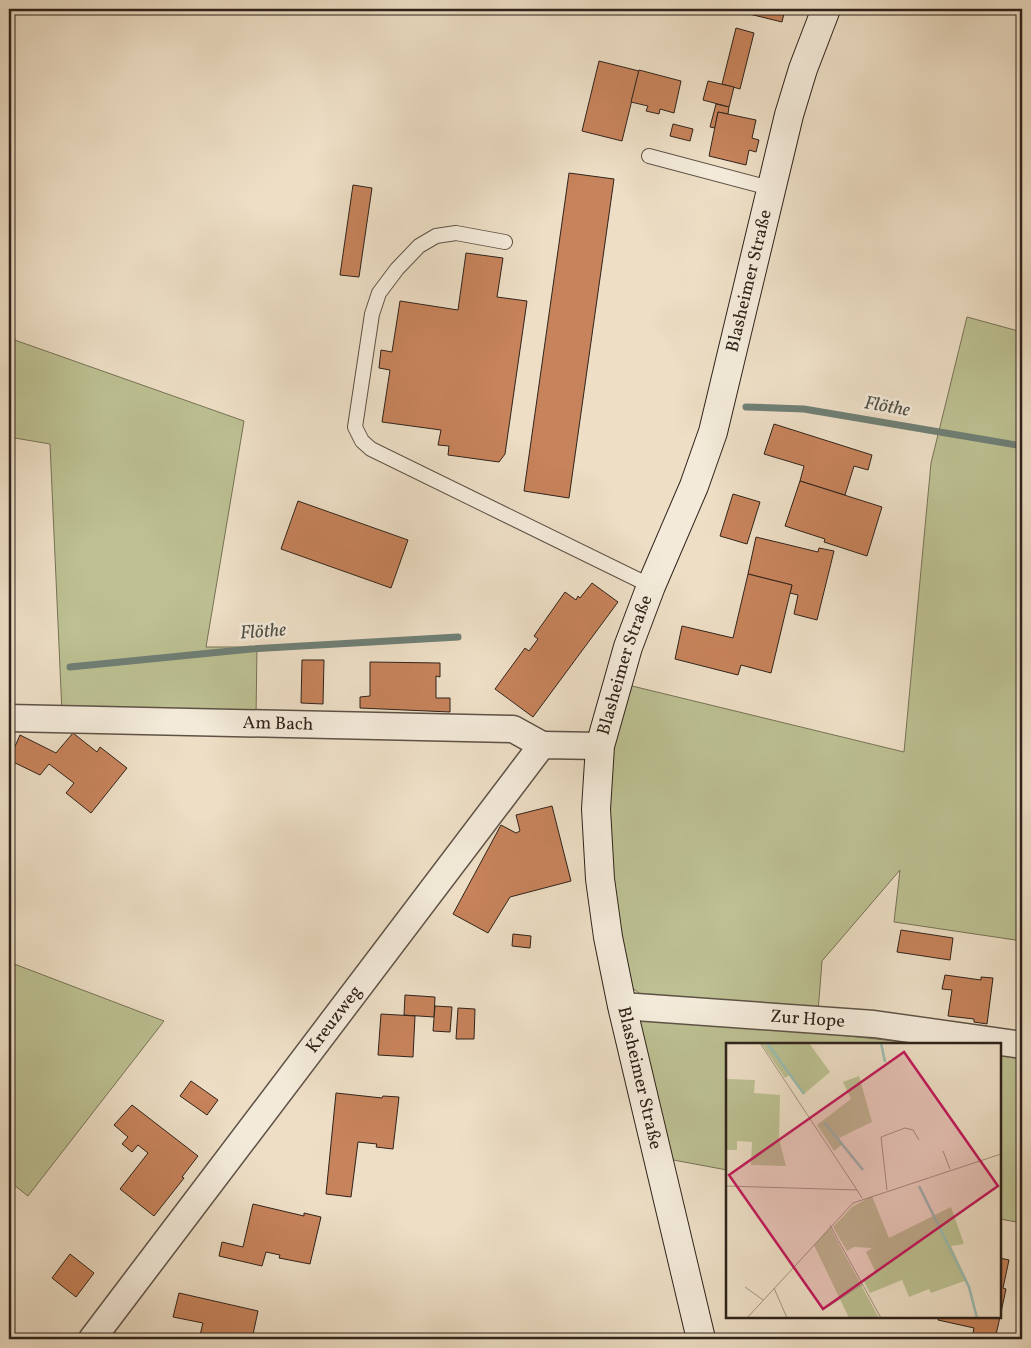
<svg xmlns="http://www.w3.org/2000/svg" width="1031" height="1348" viewBox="0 0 1031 1348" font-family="Vollkorn,serif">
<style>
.green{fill:#bcc092;stroke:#767256}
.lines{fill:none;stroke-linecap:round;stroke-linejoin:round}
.stream{stroke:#6f7f75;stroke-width:7}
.building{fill:#c7835b;stroke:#2f231b}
.lane-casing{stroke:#5e5246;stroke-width:16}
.street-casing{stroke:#5e5246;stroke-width:29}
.secondary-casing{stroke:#2f231b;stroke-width:30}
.lane{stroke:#f3ead9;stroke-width:14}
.street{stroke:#f3ead9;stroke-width:26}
.secondary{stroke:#f3ead9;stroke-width:28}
.labels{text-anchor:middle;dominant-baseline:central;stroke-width:5;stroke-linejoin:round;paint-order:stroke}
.street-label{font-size:18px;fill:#2f231b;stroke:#f3ead9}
.water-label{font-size:19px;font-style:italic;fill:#4f5148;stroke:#f3ead9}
.inset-river{fill:none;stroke:#9abcb1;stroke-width:2.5}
.inset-road{fill:none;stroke:#a19381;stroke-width:1}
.view{fill:#c2185b;fill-opacity:0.15;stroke:#c2185b;stroke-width:2.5}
.inset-edge{fill:none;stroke:#2f231b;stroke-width:2.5}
</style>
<rect width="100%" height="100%" fill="#eddec5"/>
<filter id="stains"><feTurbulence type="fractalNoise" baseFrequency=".004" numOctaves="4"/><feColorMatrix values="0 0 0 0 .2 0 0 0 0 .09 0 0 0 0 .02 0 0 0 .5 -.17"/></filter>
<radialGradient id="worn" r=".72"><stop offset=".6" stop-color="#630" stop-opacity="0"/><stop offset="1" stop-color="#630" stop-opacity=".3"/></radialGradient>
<!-- green -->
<g class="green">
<path d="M967 317 1022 332V941L894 922 900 870 822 961 818 1012 647 999 631 987 617 922 606 830 612 752 628 685 904 752 931 463Z"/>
<path d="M9 338 244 421 206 647H257L256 717 62 713 50 444 9 437Z"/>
<path d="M9 962 164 1021 28 1196 9 1181Z"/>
<path d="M636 1013 922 1044H727V1170L668 1159Z"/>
<path d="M1000 1053 1022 1055V1223L1000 1219Z"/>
</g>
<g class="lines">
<!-- stream -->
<g class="stream">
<path d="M746 407 804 409 1022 446"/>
<path d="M70 667 251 649 458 637"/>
</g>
</g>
<!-- building -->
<g class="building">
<path d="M729 9H785L782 22Z"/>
<path d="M736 28 754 33 740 89 722 84Z"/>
<path d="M599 61 639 71 622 141 582 131Z"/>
<path d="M639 70 681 81 674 113 660 109 659 114 646 111 648 106 631 102Z"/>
<path d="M708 81 734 87 729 107 703 100Z"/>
<path d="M716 104 729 107 728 114 718 112 715 128 710 127Z"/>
<path d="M718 112 756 120 752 138 759 140 756 152 749 150 746 165 709 156Z"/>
<path d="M673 124 693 129 690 141 670 136Z"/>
<path d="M569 173 614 179 569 498 524 491Z"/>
<path d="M353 185 372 188 359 277 340 275Z"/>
<path d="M466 253 503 258 497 297 527 301 505 454 499 462 448 455 449 446 438 445 441 430 382 422 390 370 379 368 381 350 392 352 400 301 458 310Z"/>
<path d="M774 424 872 455 868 470 854 466 845 495 800 481 804 466 764 454Z"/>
<path d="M800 481 882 507 867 556 824 542 825 539 785 526Z"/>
<path d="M733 494 760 502 747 544 720 536Z"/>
<path d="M298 501 408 540 391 588 281 549Z"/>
<path d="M756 537 818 552 819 548 834 551 817 620 794 614 798 595 790 593 792 585 748 574Z"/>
<path d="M748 574 792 585 771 673 741 665 738 675 675 659 682 626 733 638Z"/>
<path d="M592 583 618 602 533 717 495 689 525 648 529 651 538 639 534 636 565 592 576 600 578 596 580 598Z"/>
<path d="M302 660H324L323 704 301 703Z"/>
<path d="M370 662 440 663V677L436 676V698H450V712L360 708V697L370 696Z"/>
<path d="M73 733 97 752 100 747 127 768 91 813 66 793 74 783 49 764 40 775 9 760 20 735 56 753Z"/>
<path d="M552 806 571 881 510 897 488 933 453 914 501 825 516 833 520 831 516 815Z"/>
<path d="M901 930 953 938 950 960 897 952Z"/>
<path d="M513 934 531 936 530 948 512 946Z"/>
<path d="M945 975 981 980V977L993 978 987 1024 974 1022V1019L948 1016 952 990 942 989Z"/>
<path d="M405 995 435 997 434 1017 404 1015Z"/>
<path d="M435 1006 452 1007 450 1032 433 1031Z"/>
<path d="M458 1008 475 1009 474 1039H456Z"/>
<path d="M381 1014 415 1016 413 1057 378 1055Z"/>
<path d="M191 1081 218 1100 207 1115 180 1096Z"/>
<path d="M336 1093 382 1098 383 1096 399 1097 393 1149 376 1147 377 1144 358 1142 351 1197 326 1194Z"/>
<path d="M132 1105 198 1156 182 1177 184 1178 154 1216 120 1189 148 1153 138 1145 132 1152 122 1144 128 1137 114 1125Z"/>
<path d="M253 1204 304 1216V1213L321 1217 310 1264 279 1258 280 1255 266 1252 262 1266 219 1256 222 1242 243 1247Z"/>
<path d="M70 1254 94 1273 76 1297 52 1278Z"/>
<path d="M1000 1258 1009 1260 1003 1288 1006 1289 1000 1317Z"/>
<path d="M179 1293 258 1311 252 1339H199L203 1323 173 1317Z"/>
<path d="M939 1317H1000L995 1339 972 1338 974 1328 938 1320Z"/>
</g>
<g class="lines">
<!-- lane casing -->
<g class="lane-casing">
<g id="lane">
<path d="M649 156 770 188"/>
<path d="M505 242 456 233 436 236 419 246 397 269 379 293 372 314 355 427 362 441 371 449 651 586"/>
</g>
</g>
<!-- street casing -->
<g class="street-casing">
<g id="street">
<path id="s1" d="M9 718 513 729 542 745"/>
<path id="s2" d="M622 1006 874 1024 1022 1045"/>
<path id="s3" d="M92 1339 542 745 600 746"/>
</g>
</g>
<!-- secondary casing -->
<g class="secondary-casing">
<g id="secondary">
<path id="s4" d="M701 1339 622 1006 608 937 600 879 596 809 600 746 628 647 651 586 694 486 713 432 789 115 803 69 826 9"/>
</g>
</g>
<!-- lane -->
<use href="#lane" class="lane"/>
<!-- street -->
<use href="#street" class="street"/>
<!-- secondary -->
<use href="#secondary" class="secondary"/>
</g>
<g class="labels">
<!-- street labels -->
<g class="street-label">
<text stroke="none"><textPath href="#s4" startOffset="1094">Blasheimer Straße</textPath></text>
<text stroke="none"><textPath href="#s4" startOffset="689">Blasheimer Straße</textPath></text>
<text stroke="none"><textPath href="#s1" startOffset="269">Am Bach</textPath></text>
<text stroke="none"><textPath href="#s3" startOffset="401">Kreuzweg</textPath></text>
<text stroke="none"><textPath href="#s2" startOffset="186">Zur Hope</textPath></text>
<text transform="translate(639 1078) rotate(77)">Blasheimer Straße</text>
</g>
<!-- water labels -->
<g class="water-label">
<text transform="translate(887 407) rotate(10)">Flöthe</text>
<text transform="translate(263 632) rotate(-4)">Flöthe</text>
</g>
</g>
<!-- overview -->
<g transform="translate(726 1043)">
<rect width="275" height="275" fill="#eddec5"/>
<path d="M35 0H83L104 29 78 51 64 32 59 35ZM133 33 146 79 113 95 117 101 108 108 91 82 125 56 117 39ZM0 36 29 37 28 50 54 52 53 96 60 123 25 122 26 99 11 98V107H0ZM146 153 163 195 225 164 238 201 225 203 241 237 205 250 203 246 183 254 176 237 144 250 137 237 150 230 140 209 146 205 128 204 121 208 107 184 126 164ZM104 184 153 275H123L88 202Z" fill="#bcc092"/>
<path class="inset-river" d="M41 0 78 51M155 0 159 19M98 79 137 127M193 143 243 244 251 275"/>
<path class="inset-road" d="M34 0 131 147M217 108 224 126M0 143 131 147 136 155M161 147 155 94 179 85 187 87 193 97M104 182 155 275M19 244 37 257M48 245 61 275M103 263 137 241M21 275 127 160 275 111"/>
<path class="view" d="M178 9 272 143 97 266 3 132Z"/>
<rect width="275" height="275" class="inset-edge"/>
</g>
<!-- margin -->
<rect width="1031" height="1348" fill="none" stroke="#eddec5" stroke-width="30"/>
<rect x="10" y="10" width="1011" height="1328" fill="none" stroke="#2f231b" stroke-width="2.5"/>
<rect x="15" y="15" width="1001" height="1318" fill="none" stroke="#2f231b"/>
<rect width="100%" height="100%" filter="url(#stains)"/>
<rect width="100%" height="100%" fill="url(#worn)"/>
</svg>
